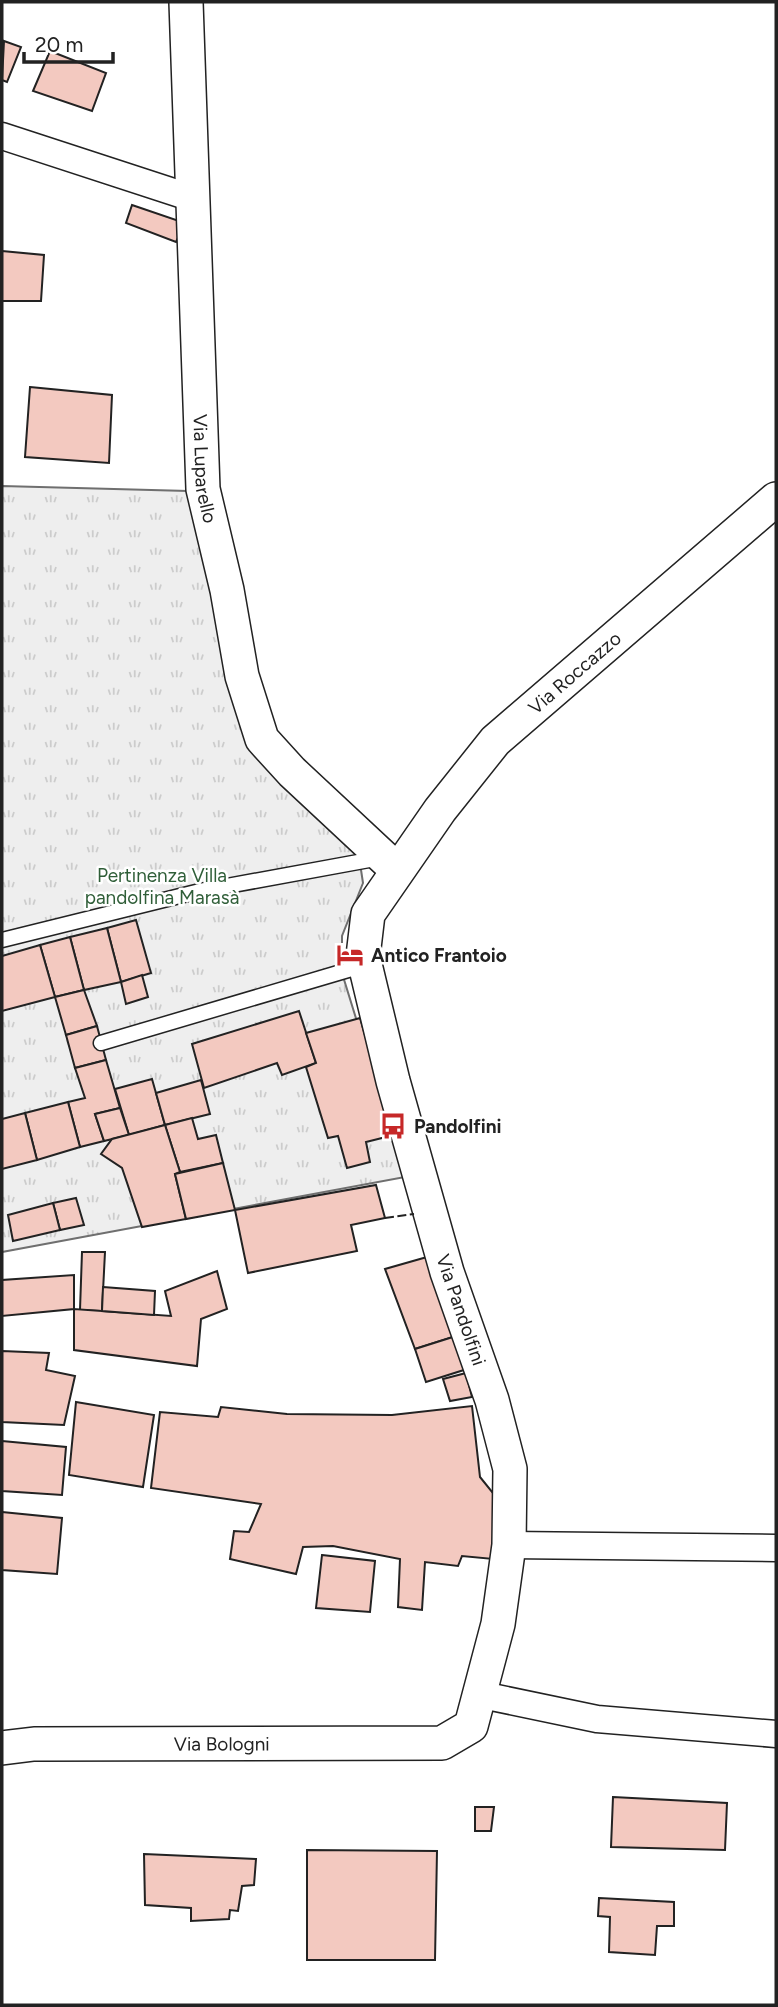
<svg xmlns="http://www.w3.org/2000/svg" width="778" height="2007" viewBox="0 0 778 2007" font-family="Figtree,sans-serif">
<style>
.grass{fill:url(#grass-tufts);stroke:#6f6f6f;stroke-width:2}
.building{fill:#f3c9c0;stroke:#222;stroke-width:2}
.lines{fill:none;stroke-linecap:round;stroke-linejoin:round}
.service-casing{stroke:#222;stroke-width:17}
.minor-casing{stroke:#222;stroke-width:29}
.tertiary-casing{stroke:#222;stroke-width:36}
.service{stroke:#fff;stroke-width:14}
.minor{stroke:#fff;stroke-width:26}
.tertiary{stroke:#fff;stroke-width:33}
.fence{stroke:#222;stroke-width:2;stroke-dasharray:9 3.5;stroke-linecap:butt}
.labels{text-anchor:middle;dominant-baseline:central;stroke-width:5;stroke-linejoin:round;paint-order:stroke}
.street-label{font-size:19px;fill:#222;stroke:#fff}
.park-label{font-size:19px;fill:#2f5e38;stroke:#fff}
.poi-label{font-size:19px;font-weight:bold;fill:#222;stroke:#fff;text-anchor:start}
</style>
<defs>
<pattern id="grass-tufts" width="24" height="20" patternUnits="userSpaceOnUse" patternTransform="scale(1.75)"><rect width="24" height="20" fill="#eee"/><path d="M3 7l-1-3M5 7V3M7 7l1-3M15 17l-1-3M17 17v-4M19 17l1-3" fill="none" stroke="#ccc"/></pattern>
</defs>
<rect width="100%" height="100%" fill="#fff"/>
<!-- grass -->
<path class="grass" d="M2 486 188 491 216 611 227 673 358 850 363 883 342 936V973L405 1177 2 1252Z"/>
<!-- building -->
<g class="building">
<path d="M4 41 21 47 7 82 2 80Z"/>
<path d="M50 51 106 73 92 111 33 91Z"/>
<path d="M132 205 185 223 176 242 126 223Z"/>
<path d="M2 251 44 255 41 301H2Z"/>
<path d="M30 387 112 395 109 463 25 457Z"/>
<path d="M136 920 151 973 121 982 107 928Z"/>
<path d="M107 928 121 982 84 990 70 937Z"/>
<path d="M70 937 84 990 55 997 40 945Z"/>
<path d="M40 945 55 997 2 1011V956Z"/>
<path d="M142 975 148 997 126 1004 121 982Z"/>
<path d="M84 990 97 1026 66 1035 55 997Z"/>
<path d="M299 1011 316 1063 282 1075 277 1063 204 1088 192 1044Z"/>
<path d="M360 1018 394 1135 366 1142 370 1162 347 1168 338 1136 328 1138 306 1067 316 1063 306 1033Z"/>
<path d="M97 1026 106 1060 75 1068 66 1035Z"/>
<path d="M106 1060 120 1108 95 1114 104 1141 80 1147 68 1102 85 1098 75 1068Z"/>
<path d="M152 1079 165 1125 129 1135 115 1089Z"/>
<path d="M201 1080 210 1114 165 1125 156 1093Z"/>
<path d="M68 1102 80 1147 37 1160 25 1113Z"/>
<path d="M120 1108 129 1135 104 1141 95 1114Z"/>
<path d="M25 1113 37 1160 2 1169V1119Z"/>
<path d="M192 1118 198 1139 216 1135 223 1163 180 1172 165 1125Z"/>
<path d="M165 1125 180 1172 175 1174 186 1219 142 1227 122 1168 101 1154 112 1139Z"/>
<path d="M223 1163 235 1210 186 1219 175 1174Z"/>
<path d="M376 1185 385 1218 351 1225 357 1251 248 1273 235 1210Z"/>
<path d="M76 1198 84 1225 60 1230 53 1203Z"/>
<path d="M53 1203 60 1230 13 1241 8 1215Z"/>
<path d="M82 1252H105L102 1311 80 1310Z"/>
<path d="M427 1257 456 1336 415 1349 385 1269Z"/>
<path d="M217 1271 227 1309 201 1319 197 1366 74 1350V1309L171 1316 165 1291Z"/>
<path d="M74 1275V1309L2 1316V1280Z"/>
<path d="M103 1287 155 1291 154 1315 102 1311Z"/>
<path d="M456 1336 467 1369 426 1382 415 1349Z"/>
<path d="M2 1351 49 1353 46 1370 75 1376 64 1425 2 1422Z"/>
<path d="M466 1373 472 1397 450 1401 443 1379Z"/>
<path d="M76 1402 154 1415 143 1487 69 1475Z"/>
<path d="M472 1406 480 1477 493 1493V1559L462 1556 458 1566 425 1562 422 1610 398 1607 400 1559 333 1546 303 1547 296 1574 230 1559 234 1531 249 1532 261 1504 151 1488 160 1412 218 1417 221 1407 287 1414 392 1415Z"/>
<path d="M2 1441 66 1447 62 1495 2 1491Z"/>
<path d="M2 1512 62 1518 57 1574 2 1570Z"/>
<path d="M322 1555 375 1561 370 1612 316 1608Z"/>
<path d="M613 1797 727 1803 725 1850 611 1847Z"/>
<path d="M475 1807H494L491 1831H475Z"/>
<path d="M307 1850 437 1851 435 1960H307Z"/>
<path d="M144 1854 256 1859 254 1885 242 1886 238 1911 230 1910 229 1919 191 1921V1908L145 1905Z"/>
<path d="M599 1898 674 1902V1926H657L655 1955 609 1952 610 1917 598 1916Z"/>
</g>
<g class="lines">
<!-- service casing -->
<g class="service-casing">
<g id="service">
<path d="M2 940 200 891 380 858"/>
<path d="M101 1043 365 965"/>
</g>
</g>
<!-- minor casing -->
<g class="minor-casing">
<g id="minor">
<path d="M2 136 192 198"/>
<path d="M509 1545 776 1548"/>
<path d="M482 1695 597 1719 776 1734"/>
</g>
</g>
<!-- tertiary casing -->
<g class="tertiary-casing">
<g id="tertiary">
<path id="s1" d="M186 2 203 489 227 590 242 676 262 739 292 772 397 870"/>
<path id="s2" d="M2 1748 34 1744 442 1743 471 1726 498 1624 509 1545 510 1469 492 1400 447 1272 393 1081 363 956 368 914 440 810 495 741 776 499"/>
</g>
</g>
<!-- service -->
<use href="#service" class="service"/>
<!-- minor -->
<use href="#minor" class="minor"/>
<!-- tertiary -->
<use href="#tertiary" class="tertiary"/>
<!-- fence -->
<path class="fence" d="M385 1218 414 1214"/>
</g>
<!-- icons -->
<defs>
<g id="hotel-bare" transform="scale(2.1)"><path d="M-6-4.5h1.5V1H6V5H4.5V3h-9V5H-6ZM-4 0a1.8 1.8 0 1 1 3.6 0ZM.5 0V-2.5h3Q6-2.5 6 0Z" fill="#c62828" stroke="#fff" stroke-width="2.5" paint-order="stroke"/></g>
<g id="bus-bare" transform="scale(2.1)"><path d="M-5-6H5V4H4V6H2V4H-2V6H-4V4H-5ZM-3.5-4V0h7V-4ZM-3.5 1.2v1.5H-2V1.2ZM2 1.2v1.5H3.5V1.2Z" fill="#c62828" stroke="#fff" stroke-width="2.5" paint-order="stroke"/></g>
</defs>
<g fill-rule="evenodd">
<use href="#hotel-bare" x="350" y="955"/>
<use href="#bus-bare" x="393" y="1126"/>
</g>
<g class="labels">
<!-- street labels -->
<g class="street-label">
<text stroke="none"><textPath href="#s1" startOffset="467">Via Luparello</textPath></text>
<text stroke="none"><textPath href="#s2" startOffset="1631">Via Roccazzo</textPath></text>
<text transform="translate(461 1310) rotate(71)">Via Pandolfini</text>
<text stroke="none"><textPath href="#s2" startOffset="220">Via Bologni</textPath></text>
</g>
<!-- park labels -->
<g class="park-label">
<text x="162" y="875">Pertinenza Villa<tspan x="162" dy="22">pandolfina Marasà</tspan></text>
</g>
<!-- poi labels -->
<g class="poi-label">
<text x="371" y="955">Antico Frantoio</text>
<text x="414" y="1126">Pandolfini</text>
</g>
</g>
<!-- border -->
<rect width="778" height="2007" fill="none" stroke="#222222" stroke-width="7"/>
<!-- scale -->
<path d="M24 52v10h89v-10" fill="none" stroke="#222222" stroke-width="3.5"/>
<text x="35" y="52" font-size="21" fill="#222222" stroke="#ffffff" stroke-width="5" paint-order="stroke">20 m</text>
</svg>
